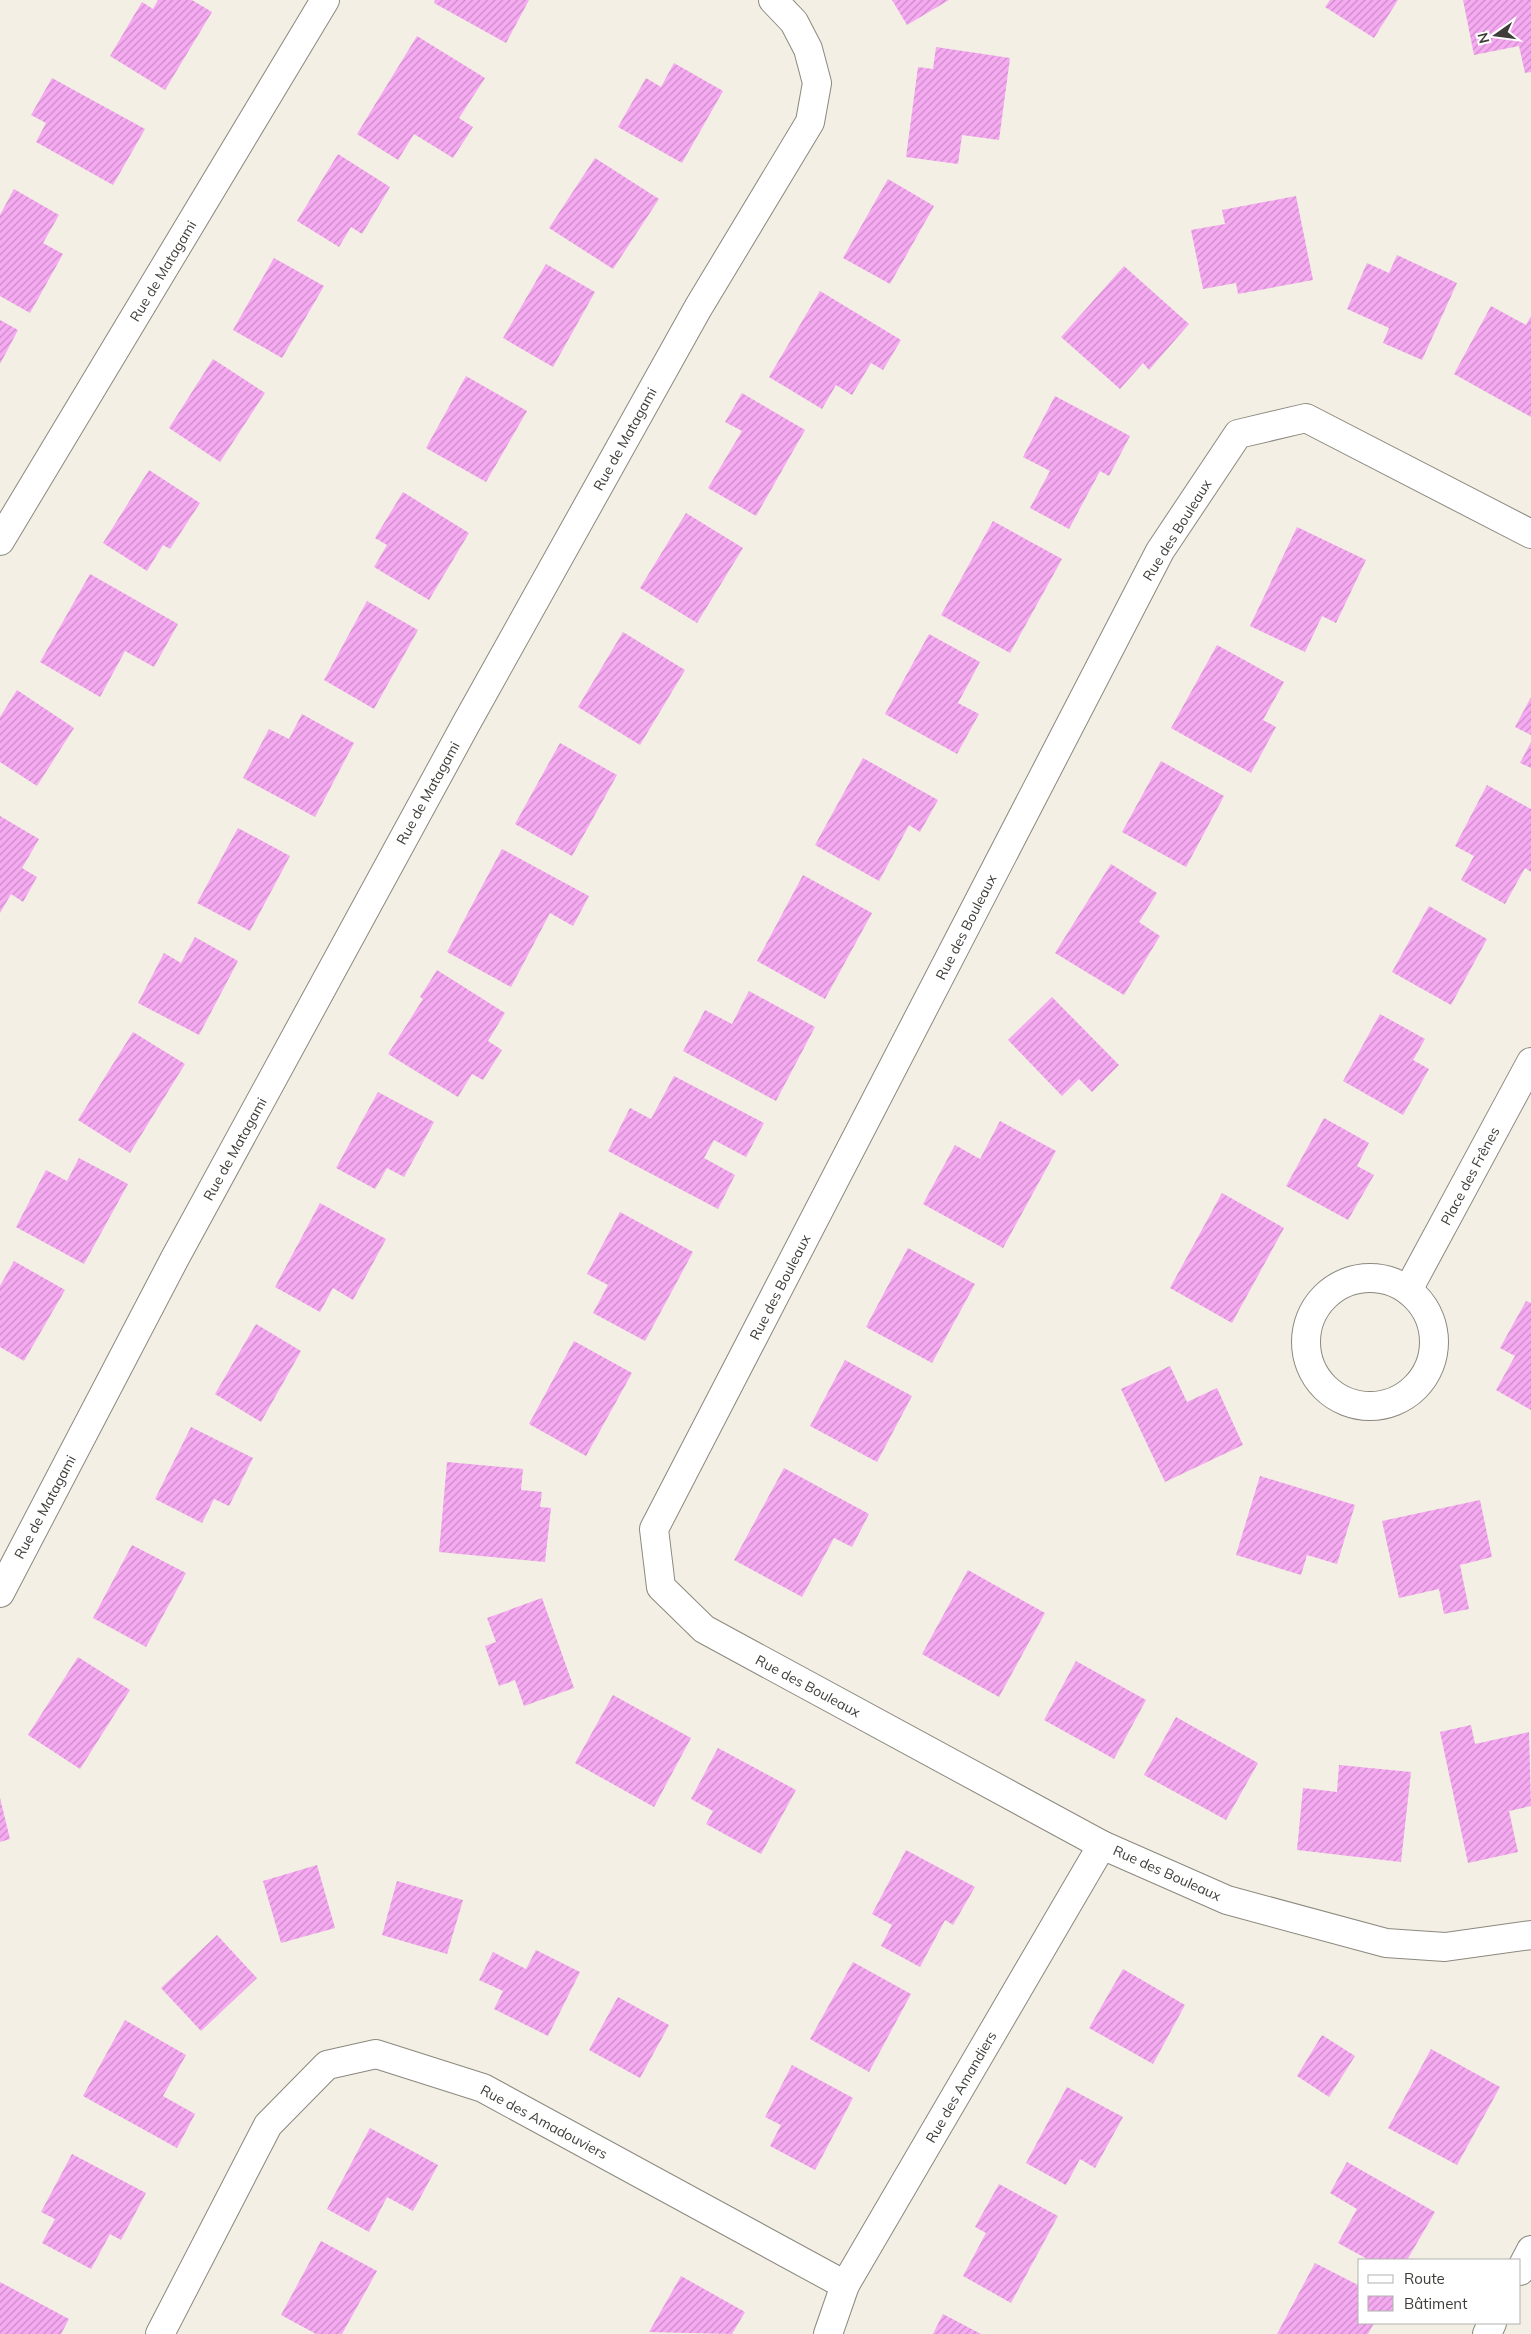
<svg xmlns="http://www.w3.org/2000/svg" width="1531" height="2334" viewBox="0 0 1531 2334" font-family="Mulish,sans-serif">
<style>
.building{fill:url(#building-hatch)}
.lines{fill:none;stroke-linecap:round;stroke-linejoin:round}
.minor-casing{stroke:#8b887e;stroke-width:30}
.minor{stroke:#fff;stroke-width:28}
.labels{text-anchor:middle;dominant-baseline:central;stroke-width:4;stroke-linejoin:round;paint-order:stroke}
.street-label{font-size:14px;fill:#3e3d39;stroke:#fff}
</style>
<defs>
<pattern id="building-hatch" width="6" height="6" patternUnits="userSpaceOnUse" patternTransform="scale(1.25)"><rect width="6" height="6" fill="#f6aaf2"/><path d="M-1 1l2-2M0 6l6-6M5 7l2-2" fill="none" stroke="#c98cc5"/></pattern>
</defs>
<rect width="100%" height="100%" fill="#f3efe4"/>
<!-- building -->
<g class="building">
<path d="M158 0H192L212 12 165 90 110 56 142 2 153 9Z"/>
<path d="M435 0H529L506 43 434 3Z"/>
<path d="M892 0H949L907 25Z"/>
<path d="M1330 0H1398L1374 38 1325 7Z"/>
<path d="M1463 0H1531V72L1525 73 1519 46 1474 55Z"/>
<path d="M417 36 485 78 459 118 473 127 453 158 414 134 398 160 357 134Z"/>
<path d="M936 47 1010 58 999 140 962 135 958 164 906 157 918 67 933 69Z"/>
<path d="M674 63 723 91 682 163 618 127 646 78 661 87Z"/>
<path d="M52 78 145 129 113 185 36 142 46 123 31 115Z"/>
<path d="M338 154 390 187 362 234 351 227 339 247 297 221Z"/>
<path d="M595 158 659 199 613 269 549 228Z"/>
<path d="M888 179 934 206 890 284 843 258Z"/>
<path d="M14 189 59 215 43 243 63 254 30 313 0 296V215Z"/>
<path d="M1296 196 1313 280 1238 294 1236 283 1203 289 1191 230 1225 224 1222 210Z"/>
<path d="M1397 255 1457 283 1422 360 1383 343 1389 328 1347 309 1367 263 1389 273Z"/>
<path d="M274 258 324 286 282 358 233 330Z"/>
<path d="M546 264 595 292 553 367 503 338Z"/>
<path d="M1124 266 1189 324 1149 370 1143 363 1120 389 1061 337Z"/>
<path d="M820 291 901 340 883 370 871 363 852 395 836 385 822 409 769 377Z"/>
<path d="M1491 306 1526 325 1531 316V417L1454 374Z"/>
<path d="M0 320 18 330 0 364Z"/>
<path d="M213 359 265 393 220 462 169 428Z"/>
<path d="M466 376 527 411 486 482 426 448Z"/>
<path d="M742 393 805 430 756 516 708 488 742 431 725 422Z"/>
<path d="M1055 396 1130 436 1109 476 1100 471 1069 529 1030 508 1050 471 1023 457Z"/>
<path d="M149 470 200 503 170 549 163 545 147 571 103 543Z"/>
<path d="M403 492 469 533 429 600 374 567 387 545 375 538Z"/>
<path d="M686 513 743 548 697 623 640 588Z"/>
<path d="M993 521 1062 559 1010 653 941 615Z"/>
<path d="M1297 527 1366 560 1336 623 1322 616 1305 652 1250 626Z"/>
<path d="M90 574 178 624 154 667 125 651 100 697 40 662Z"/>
<path d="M367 601 418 630 374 709 324 680Z"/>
<path d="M623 632 685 670 640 745 578 707Z"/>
<path d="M929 634 980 662 958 703 979 714 957 754 885 714Z"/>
<path d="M1217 645 1284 682 1263 720 1276 727 1251 773 1171 728Z"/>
<path d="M17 690 74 728 37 786 0 762V717Z"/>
<path d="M1531 697V735L1515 727Z"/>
<path d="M302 714 354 743 315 817 243 778 269 729 289 739Z"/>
<path d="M1531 742V768L1520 763Z"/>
<path d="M560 743 617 775 572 856 515 824Z"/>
<path d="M863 758 938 800 920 832 909 825 879 881 815 845Z"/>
<path d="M1161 761 1224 796 1186 867 1122 832Z"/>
<path d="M1487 785 1531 809V872L1525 868 1505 904 1461 880 1474 856 1455 846Z"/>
<path d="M0 816 39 839 22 868 37 877 23 902 11 894 0 913Z"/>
<path d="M238 828 290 856 250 931 197 903Z"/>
<path d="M502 849 589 896 573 926 550 913 511 987 447 952Z"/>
<path d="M1111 864 1157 893 1139 922 1160 936 1124 995 1055 953Z"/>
<path d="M803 875 872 913 825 999 757 961Z"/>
<path d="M1429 906 1487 939 1451 1005 1392 972Z"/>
<path d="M195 937 238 961 199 1035 138 1003 164 953 181 963Z"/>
<path d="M437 970 505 1013 488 1041 502 1050 483 1080 472 1074 458 1097 388 1054 423 999 420 997Z"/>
<path d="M749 991 815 1027 776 1101 683 1051 705 1010 732 1024Z"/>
<path d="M1052 997 1119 1065 1092 1092 1079 1079 1062 1096 1008 1040Z"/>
<path d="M1380 1014 1425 1039 1413 1060 1429 1069 1403 1115 1343 1081Z"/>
<path d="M133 1032 185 1064 130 1153 78 1120Z"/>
<path d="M674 1076 764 1123 746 1157 714 1140 704 1158 735 1175 718 1209 608 1151 630 1108 651 1119Z"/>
<path d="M378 1092 434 1122 404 1177 387 1168 375 1189 336 1168Z"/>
<path d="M1324 1118 1369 1143 1357 1166 1374 1175 1348 1220 1286 1186Z"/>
<path d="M1000 1121 1056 1151 1003 1248 923 1204 955 1145 980 1159Z"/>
<path d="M79 1158 128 1184 84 1264 16 1227 46 1170 67 1181Z"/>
<path d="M1222 1193 1284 1228 1232 1323 1170 1288Z"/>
<path d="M320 1203 386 1239 353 1300 333 1288 320 1312 275 1287Z"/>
<path d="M620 1212 693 1252 645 1341 593 1313 608 1285 587 1274Z"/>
<path d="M908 1248 975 1284 932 1363 866 1327Z"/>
<path d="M14 1261 65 1290 24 1361 0 1347V1286Z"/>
<path d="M1526 1301 1531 1303V1410L1496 1390 1515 1356 1500 1348Z"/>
<path d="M256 1324 301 1351 261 1422 215 1394Z"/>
<path d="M574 1341 632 1373 586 1456 529 1424Z"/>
<path d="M845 1360 912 1396 877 1462 810 1426Z"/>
<path d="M1170 1366 1187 1402 1217 1388 1243 1445 1165 1482 1121 1389Z"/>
<path d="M191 1427 253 1458 229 1506 214 1499 202 1523 155 1499Z"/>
<path d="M447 1462 523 1469 521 1490 542 1492 540 1507 551 1508 545 1562 439 1552Z"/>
<path d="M784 1468 869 1514 852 1547 834 1538 802 1597 734 1560Z"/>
<path d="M1260 1476 1355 1505 1337 1564 1307 1555 1301 1575 1236 1555Z"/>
<path d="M1480 1500 1492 1557 1460 1565 1469 1609 1444 1614 1439 1589 1399 1598 1382 1521Z"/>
<path d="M132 1545 186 1573 146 1647 93 1618Z"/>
<path d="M968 1570 1045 1613 999 1697 922 1654Z"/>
<path d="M542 1598 574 1688 524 1706 515 1680 499 1686 485 1646 496 1642 487 1618Z"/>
<path d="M78 1657 130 1690 80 1769 28 1735Z"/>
<path d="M1076 1661 1146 1700 1114 1759 1044 1720Z"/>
<path d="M613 1695 691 1738 654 1807 575 1763Z"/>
<path d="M1176 1717 1258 1763 1226 1820 1144 1775Z"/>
<path d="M1471 1725 1475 1744 1529 1732 1531 1806 1509 1811 1518 1852 1468 1863 1440 1732Z"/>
<path d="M718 1748 796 1790 761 1854 706 1824 713 1811 691 1799Z"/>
<path d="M1339 1765 1411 1772 1401 1862 1297 1850 1303 1788 1337 1792Z"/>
<path d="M0 1798 10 1839 0 1842Z"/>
<path d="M906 1850 975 1887 953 1925 945 1920 920 1967 881 1946 892 1925 872 1914Z"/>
<path d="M317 1865 335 1928 281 1943 263 1881Z"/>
<path d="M397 1881 463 1900 447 1954 382 1935Z"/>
<path d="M217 1935 257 1978 201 2031 161 1988Z"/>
<path d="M536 1950 580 1972 548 2036 494 2009 503 1991 479 1980 493 1952 526 1969Z"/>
<path d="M853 1962 911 1994 869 2072 810 2039Z"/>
<path d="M1123 1969 1185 2005 1153 2064 1089 2028Z"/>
<path d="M618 1997 669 2025 640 2078 589 2050Z"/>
<path d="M125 2020 186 2055 163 2096 195 2114 177 2148 83 2096Z"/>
<path d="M1322 2035 1355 2056 1329 2097 1297 2076Z"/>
<path d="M1431 2049 1500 2087 1457 2165 1388 2128Z"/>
<path d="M792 2065 853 2098 815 2170 770 2146 781 2125 765 2117Z"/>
<path d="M1067 2087 1123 2117 1095 2168 1080 2159 1066 2185 1026 2163Z"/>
<path d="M370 2128 438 2165 413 2211 387 2197 369 2232 327 2209Z"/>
<path d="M72 2154 146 2193 121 2240 110 2234 91 2269 42 2243 55 2219 41 2212Z"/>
<path d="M1347 2162 1435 2212 1407 2260H1369L1338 2243 1357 2209 1330 2193Z"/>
<path d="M999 2184 1058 2216 1011 2303 963 2276 986 2233 975 2227Z"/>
<path d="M321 2241 377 2271 342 2334H316L281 2315Z"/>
<path d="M1315 2263 1360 2286V2323H1374L1368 2334H1277Z"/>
<path d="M681 2276 745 2312 732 2334 649 2332Z"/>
<path d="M0 2282 69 2319 61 2334H0Z"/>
<path d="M943 2314 981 2334H933Z"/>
</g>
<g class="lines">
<!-- minor casing -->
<g class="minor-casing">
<g id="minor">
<path d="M1531 534 1306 418 1238 434 1160 551 654 1529 661 1587 704 1629 1102 1845 1227 1900 1386 1943 1445 1947 1531 1935"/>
<path d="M0 541 325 0"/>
<circle cx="1370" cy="1342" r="64"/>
<path d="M1408 1290 1531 1062"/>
<path d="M0 1593 175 1258 467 722 698 308 810 122 817 83 808 49 794 22 773 0"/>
<path d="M1520 2271 1531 2250"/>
<path d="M160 2334 268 2125 327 2065 376 2054 483 2088 845 2285"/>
<path d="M828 2334 845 2285 1102 1845"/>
<path d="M1487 2334 1492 2323"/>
</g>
</g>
<!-- minor -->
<use href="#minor" class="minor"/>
</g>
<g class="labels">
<!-- street labels -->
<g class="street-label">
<text transform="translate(163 271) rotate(-59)">Rue de Matagami</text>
<text transform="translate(625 439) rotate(-61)">Rue de Matagami</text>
<text transform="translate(1177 530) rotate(-58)">Rue des Bouleaux</text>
<text transform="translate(428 793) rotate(-61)">Rue de Matagami</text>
<text transform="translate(966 927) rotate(-63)">Rue des Bouleaux</text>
<text transform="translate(235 1149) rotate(-61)">Rue de Matagami</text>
<text transform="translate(1470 1176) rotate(-62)">Place des Frênes</text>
<text transform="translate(780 1287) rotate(-63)">Rue des Bouleaux</text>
<text transform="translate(45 1507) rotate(-62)">Rue de Matagami</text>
<text transform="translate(808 1686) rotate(28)">Rue des Bouleaux</text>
<text transform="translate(1167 1873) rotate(24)">Rue des Bouleaux</text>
<text transform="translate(961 2087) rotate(-60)">Rue des Amandiers</text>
<text transform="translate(544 2122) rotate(28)">Rue des Amadouviers</text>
</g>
</g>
<!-- legend -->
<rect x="1358" y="2259" width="162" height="65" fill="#ffffff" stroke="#b2b1b0"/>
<rect x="1368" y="2275" width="25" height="8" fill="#ffffff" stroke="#b2b1b0"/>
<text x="1404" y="2284" font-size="15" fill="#3e3d39">Route</text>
<rect x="1368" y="2296" width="25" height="15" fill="url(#building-hatch)" stroke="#b2b1b0"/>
<text x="1404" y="2309" font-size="15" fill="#3e3d39">Bâtiment</text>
<!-- north arrow -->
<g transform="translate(1496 35) rotate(256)" stroke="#ffffff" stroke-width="4" paint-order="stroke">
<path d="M0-4L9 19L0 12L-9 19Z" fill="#3e3d39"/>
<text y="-8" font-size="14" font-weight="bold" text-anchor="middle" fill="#3e3d39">N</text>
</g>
</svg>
